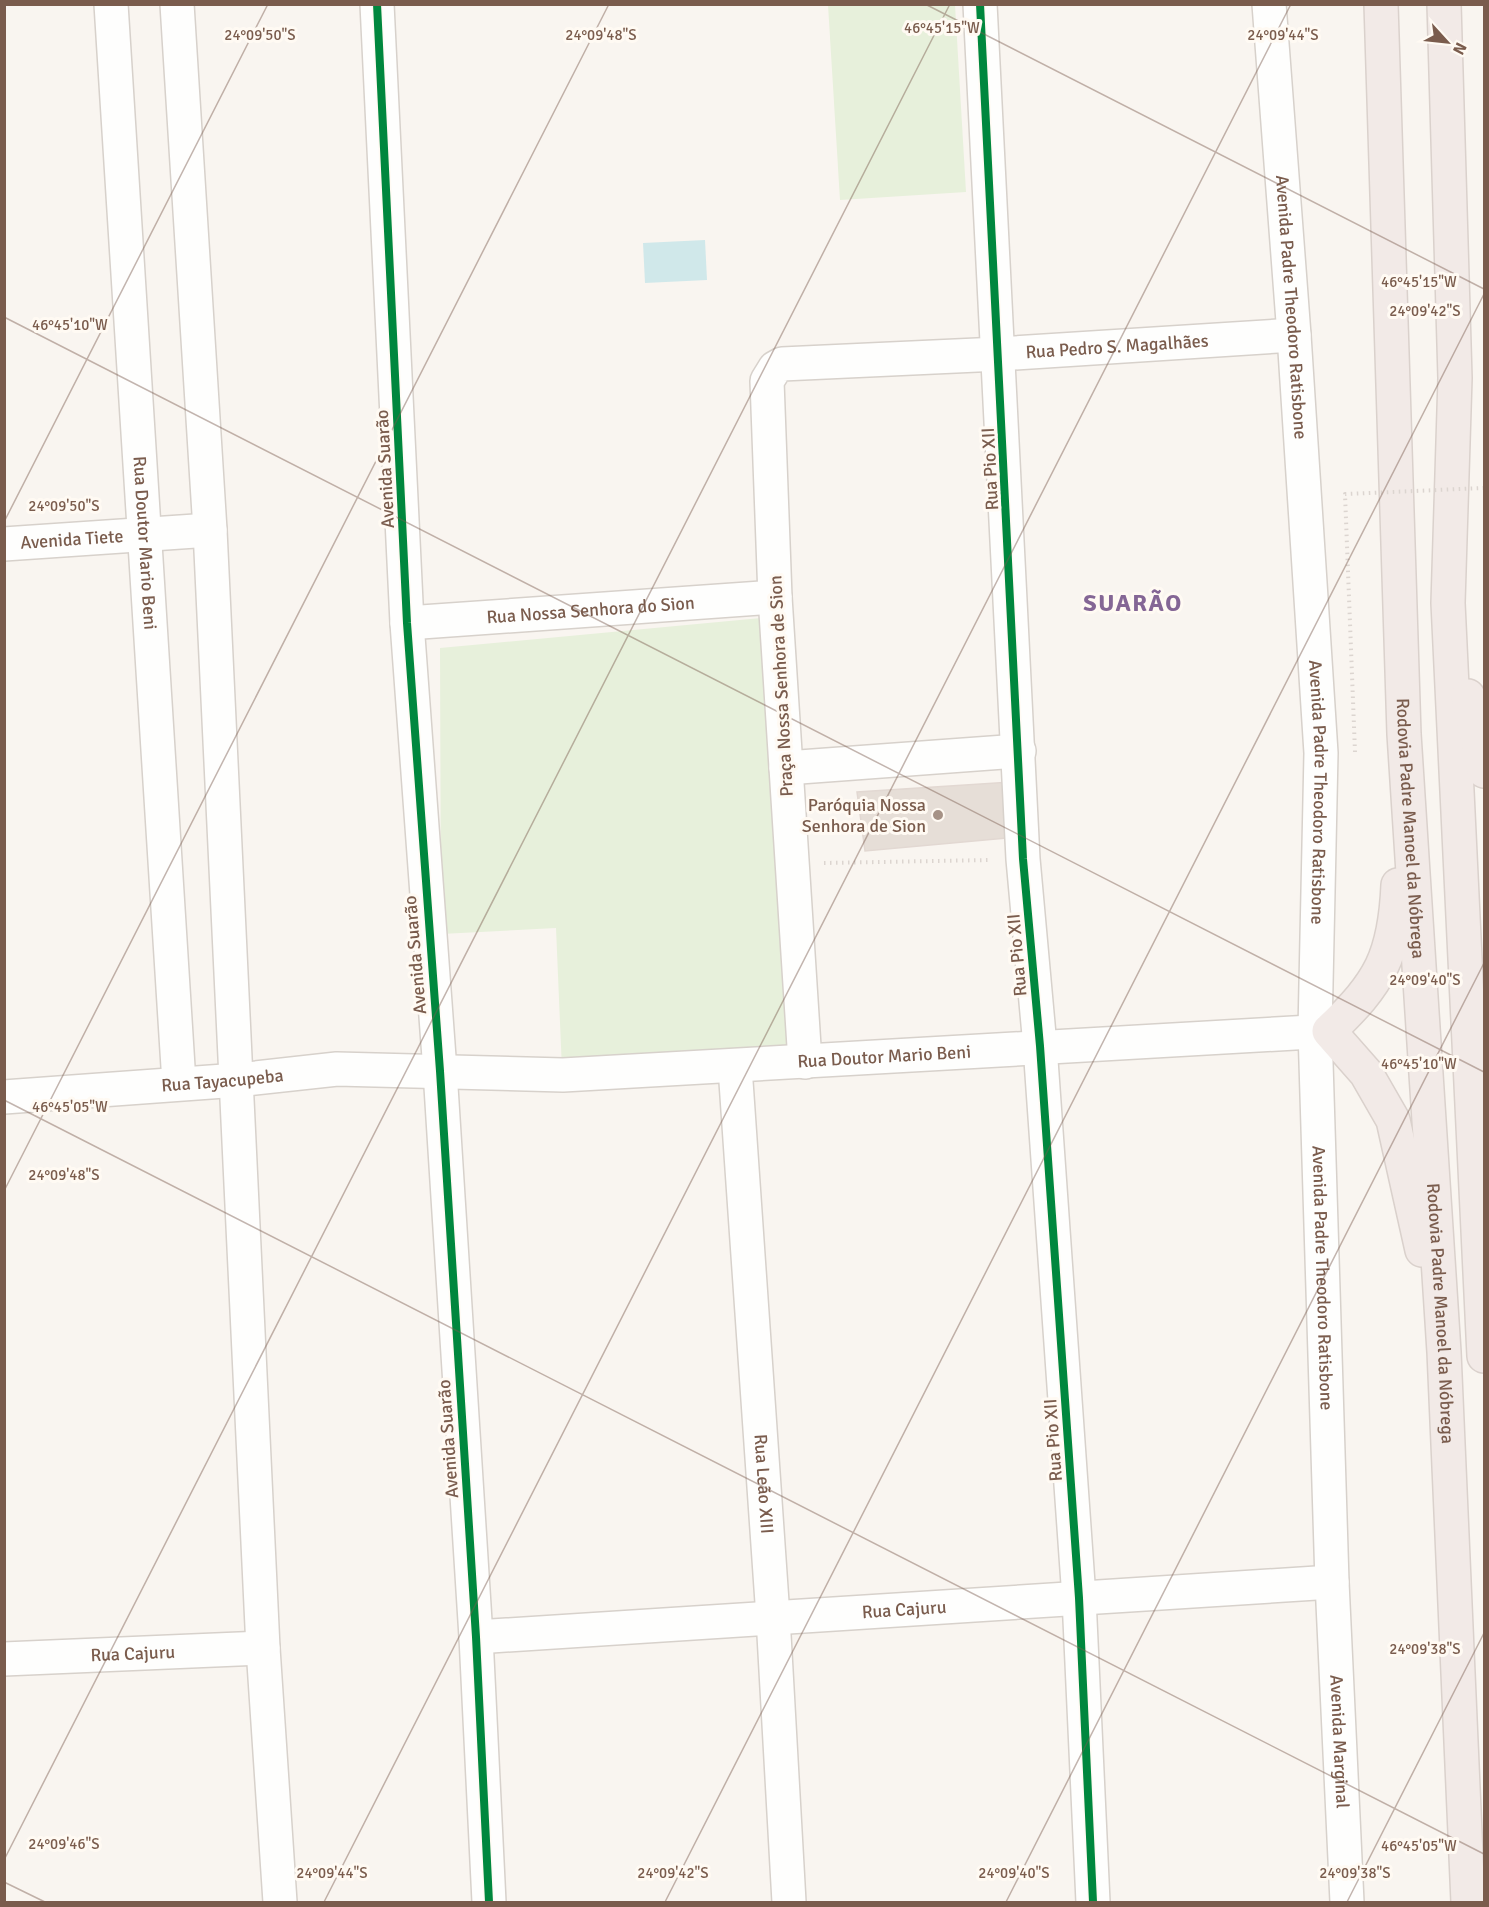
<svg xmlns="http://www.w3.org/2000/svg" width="1489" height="1907" viewBox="0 0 1489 1907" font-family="Signika,sans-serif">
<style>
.green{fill:#e7f0db}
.water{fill:#d0e8ea}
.building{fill:#e6ded7;stroke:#e2d8d2;stroke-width:1.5}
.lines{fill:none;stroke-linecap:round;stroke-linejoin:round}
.street-casing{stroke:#d7d1cb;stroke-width:36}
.highway-casing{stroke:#dad1cc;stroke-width:36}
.path{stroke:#dcd5d0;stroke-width:4;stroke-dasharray:1.5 4.5;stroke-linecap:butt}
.street{stroke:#fefefd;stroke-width:33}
.highway{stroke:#f2eae7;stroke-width:33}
.path-bridge{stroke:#dcd5d0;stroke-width:4;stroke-dasharray:1.5 4.5;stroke-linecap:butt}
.cycleway-casing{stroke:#fffaf3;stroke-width:11}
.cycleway{stroke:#00873e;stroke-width:8}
.ticks{fill:none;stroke:#7a5c4d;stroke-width:1.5;stroke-opacity:0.45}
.poi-dot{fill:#a69286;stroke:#fffaf3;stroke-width:2}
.labels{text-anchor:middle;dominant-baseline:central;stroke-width:6;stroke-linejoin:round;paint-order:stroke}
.street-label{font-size:18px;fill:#7a5c4d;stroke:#fffaf3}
.poi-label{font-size:18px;fill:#7a5c4d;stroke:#fffaf3;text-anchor:end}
.district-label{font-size:24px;font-weight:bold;letter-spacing:1.5px;fill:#846695;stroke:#fffaf3}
.ticks-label{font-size:15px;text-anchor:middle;fill:#7a5c4d;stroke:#fffaf3;stroke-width:6;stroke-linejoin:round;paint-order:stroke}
</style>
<rect width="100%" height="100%" fill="#f9f5f0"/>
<!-- green -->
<g class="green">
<path d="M828 5H955L966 192 840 200Z"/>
<path d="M761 618 801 1055 562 1070 556 928 441 934 440 648Z"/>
</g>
<!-- water -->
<path class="water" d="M705 240 707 280 645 283 643 243Z"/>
<!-- building -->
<path class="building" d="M1011 782 1018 837 865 851 857 792Z"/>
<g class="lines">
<!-- street casing -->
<g class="street-casing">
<g id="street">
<path id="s1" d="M111 4 179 1083"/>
<path d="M177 4 210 530 263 1648 280 1902"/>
<path d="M377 4 407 623 440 1071 476 1637 489 1902"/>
<path d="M980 4 1023 859 1040 1046 1079 1598 1093 1902"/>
<path id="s2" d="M1269 4 1294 335 1321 753 1315 1030 1332 1582 1347 1902"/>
<path id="s3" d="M4 544 210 530"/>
<path id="s4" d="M407 623 775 597"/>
<path d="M786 768 1019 751"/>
<path id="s5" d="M805 1062 775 597 767 381 775 368 782 364 999 354 1294 335"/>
<path id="s6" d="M735 1067 773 1617 789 1902"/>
<path id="s7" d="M4 1097 238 1080 337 1069 563 1075 1329 1031"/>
<path id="s8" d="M476 1637 1332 1582"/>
<path id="s9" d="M4 1659 263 1648"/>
</g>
</g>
<!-- highway casing -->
<g class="highway-casing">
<g id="highway">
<path id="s10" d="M1381 4 1404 734 1444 1352 1468 1902"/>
<path d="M1444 4 1455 378 1448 603 1484 1356"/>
<path d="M1468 696 1484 771"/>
<path d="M1398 885C1395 956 1380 983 1329 1031L1366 1073 1393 1120 1422 1250"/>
</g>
</g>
<!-- path -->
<path class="path" d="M824 863 990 860"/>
<!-- street -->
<use href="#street" class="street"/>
<!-- highway -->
<use href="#highway" class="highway"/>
<!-- path-bridge -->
<path class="path-bridge" d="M1355 752 1345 494 1484 488"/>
<!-- cycleway casing -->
<g class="cycleway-casing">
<g id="cycleway">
<path d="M377 4 407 623 440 1071 476 1637 489 1902"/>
<path d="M980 4 1023 859 1040 1046 1079 1598 1093 1902"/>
</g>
</g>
<!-- cycleway -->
<use href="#cycleway" class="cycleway"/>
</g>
<!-- ticks -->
<path class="ticks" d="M925 4 1484 289M4 317 1484 1072M4 522 268 4M4 1100 1484 1854M4 1191 609 4M4 1860 950 4M4 1882 45 1902M324 1902 1291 4M665 1902 1484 294M1006 1902 1484 963M1347 1902 1484 1633"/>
<!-- markers -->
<circle class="poi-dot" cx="938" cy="815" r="6"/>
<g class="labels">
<!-- street labels -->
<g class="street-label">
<text stroke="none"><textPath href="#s2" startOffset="304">Avenida Padre Theodoro Ratisbone</textPath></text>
<text stroke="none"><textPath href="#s5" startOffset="1041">Rua Pedro S. Magalhães</textPath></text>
<text transform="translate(385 469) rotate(-93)">Avenida Suarão</text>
<text transform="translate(990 469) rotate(-93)">Rua Pio XII</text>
<text stroke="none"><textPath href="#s3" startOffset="68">Avenida Tiete</textPath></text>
<text stroke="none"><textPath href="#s1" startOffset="540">Rua Doutor Mario Beni</textPath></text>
<text stroke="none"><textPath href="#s4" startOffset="184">Rua Nossa Senhora do Sion</textPath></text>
<text transform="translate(781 686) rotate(-93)">Praça Nossa Senhora de Sion</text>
<text stroke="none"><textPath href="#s2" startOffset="790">Avenida Padre Theodoro Ratisbone</textPath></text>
<text stroke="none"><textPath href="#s10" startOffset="825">Rodovia Padre Manoel da Nóbrega</textPath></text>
<text transform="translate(415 955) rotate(-95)">Avenida Suarão</text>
<text transform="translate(1017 955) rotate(-95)">Rua Pio XII</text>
<text stroke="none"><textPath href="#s7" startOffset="882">Rua Doutor Mario Beni</textPath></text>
<text stroke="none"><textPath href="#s7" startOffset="219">Rua Tayacupeba</textPath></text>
<text stroke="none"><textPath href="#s2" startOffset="1276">Avenida Padre Theodoro Ratisbone</textPath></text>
<text stroke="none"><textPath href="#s10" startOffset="1311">Rodovia Padre Manoel da Nóbrega</textPath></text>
<text transform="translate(448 1439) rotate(-94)">Avenida Suarão</text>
<text transform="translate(1053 1440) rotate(-94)">Rua Pio XII</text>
<text stroke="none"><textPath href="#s6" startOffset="418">Rua Leão XIII</textPath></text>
<text stroke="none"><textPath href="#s8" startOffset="429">Rua Cajuru</textPath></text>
<text stroke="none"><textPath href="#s9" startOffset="129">Rua Cajuru</textPath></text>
<text stroke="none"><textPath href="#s2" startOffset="1740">Avenida Marginal</textPath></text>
</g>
<!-- poi labels -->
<g class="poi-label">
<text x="926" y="805">Paróquia Nossa<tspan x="926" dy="21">Senhora de Sion</tspan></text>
</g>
<!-- district labels -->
<g class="district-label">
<text x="1133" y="603">SUARÃO</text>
</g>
</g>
<g class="ticks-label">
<text x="942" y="33">46°45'15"W</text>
<text x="260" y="40">24°09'50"S</text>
<text x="601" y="40">24°09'48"S</text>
<text x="1283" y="40">24°09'44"S</text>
<text x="1419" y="287">46°45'15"W</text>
<text x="1425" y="316">24°09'42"S</text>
<text x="70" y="330">46°45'10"W</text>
<text x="64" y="511">24°09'50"S</text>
<text x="1425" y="985">24°09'40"S</text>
<text x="1419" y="1069">46°45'10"W</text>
<text x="70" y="1112">46°45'05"W</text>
<text x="64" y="1180">24°09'48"S</text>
<text x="1425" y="1654">24°09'38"S</text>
<text x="64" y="1849">24°09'46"S</text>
<text x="1419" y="1851">46°45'05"W</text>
<text x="332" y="1878">24°09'44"S</text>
<text x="673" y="1878">24°09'42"S</text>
<text x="1014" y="1878">24°09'40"S</text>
<text x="1355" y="1878">24°09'38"S</text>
</g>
<!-- border -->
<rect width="1489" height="1907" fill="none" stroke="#7a5c4d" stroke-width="12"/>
<!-- north arrow -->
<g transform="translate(1447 42) rotate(117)" stroke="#fffaf3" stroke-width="4.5" paint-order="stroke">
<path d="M0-4.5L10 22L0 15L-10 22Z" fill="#7a5c4d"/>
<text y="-9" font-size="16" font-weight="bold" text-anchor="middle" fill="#7a5c4d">N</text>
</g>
</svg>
